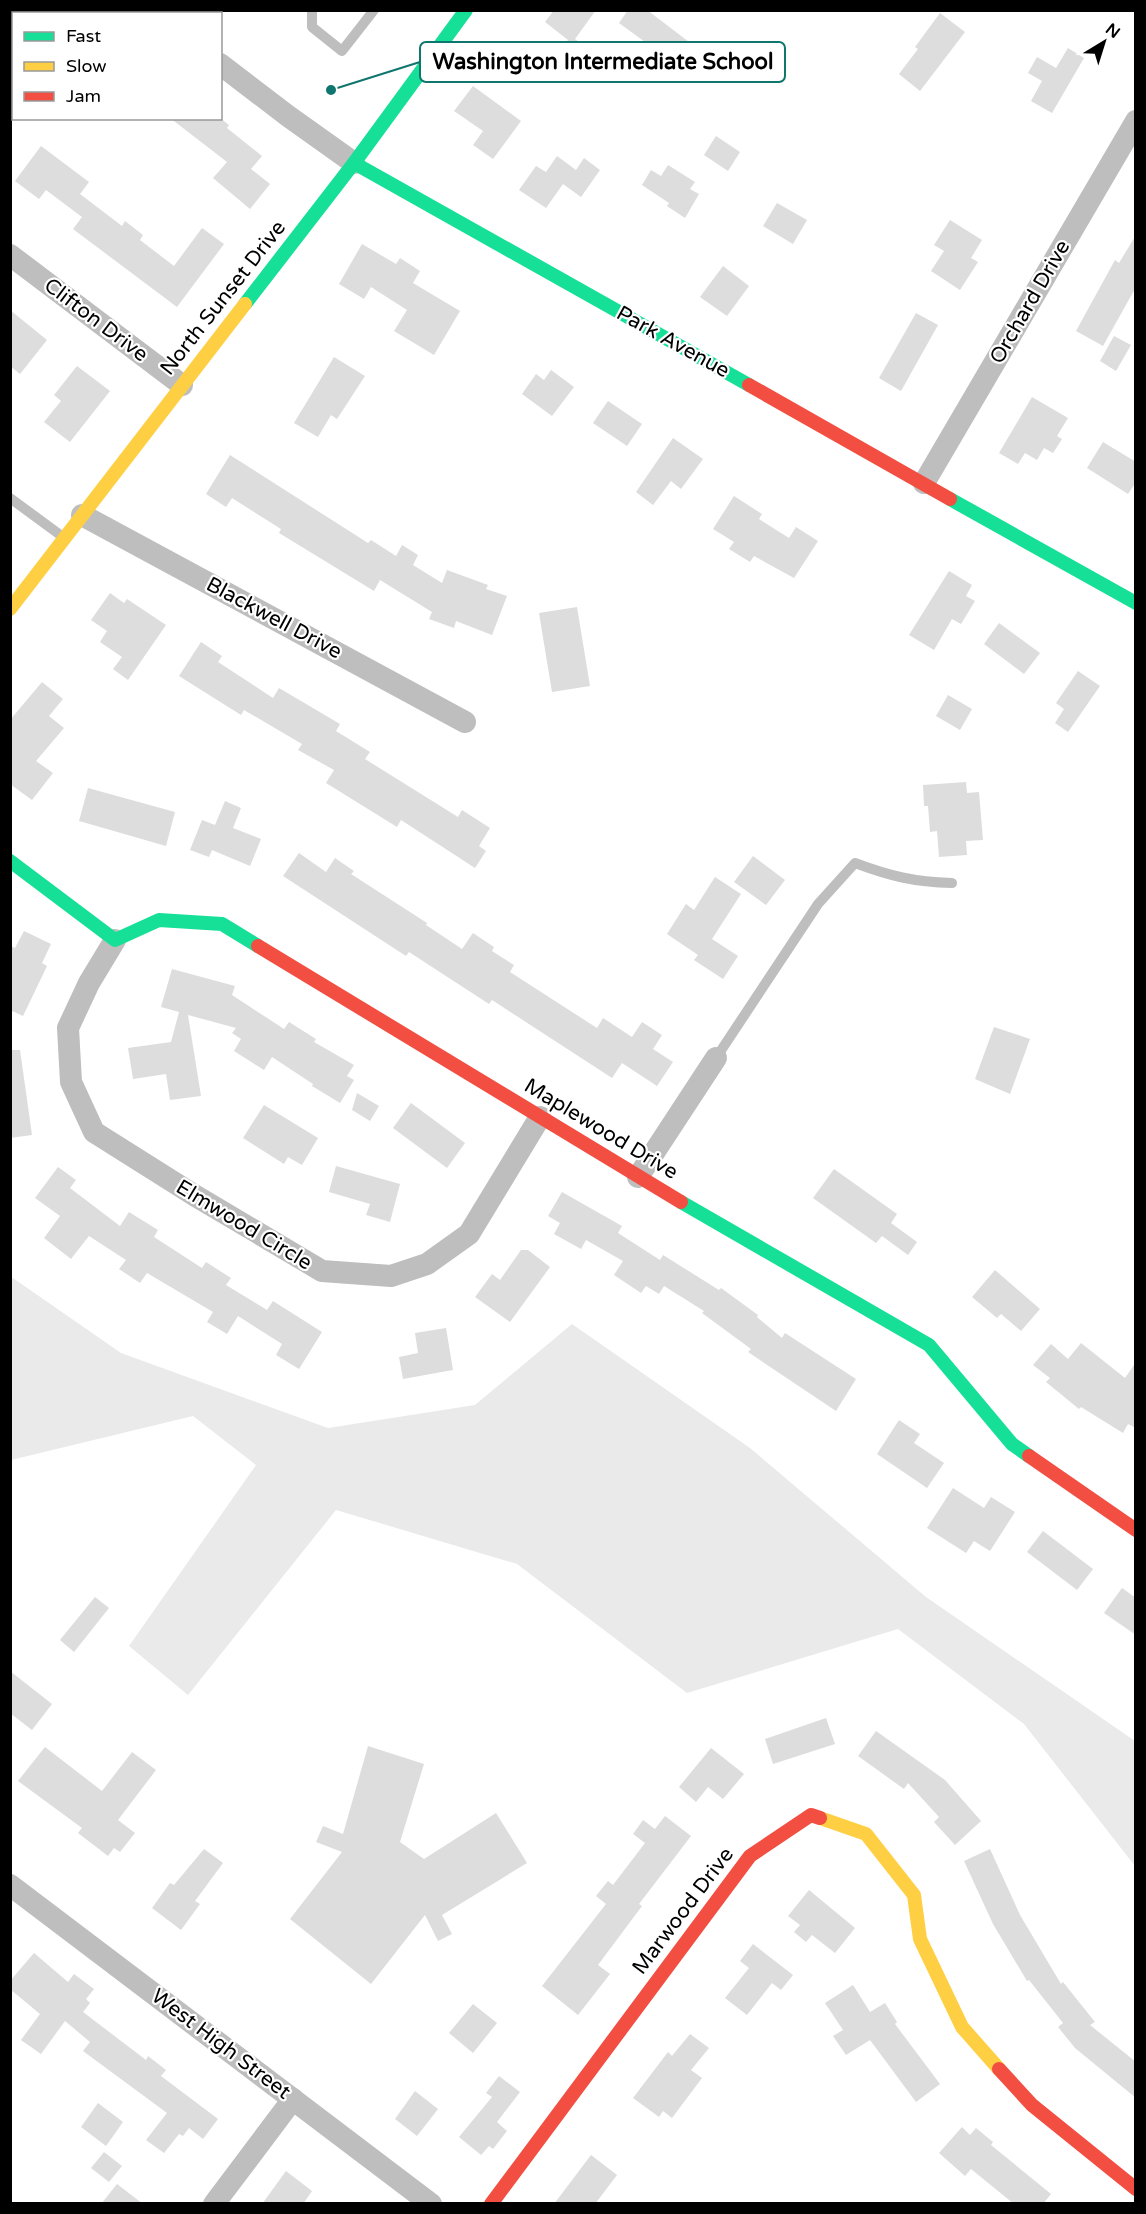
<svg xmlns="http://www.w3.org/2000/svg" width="1146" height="2214" viewBox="0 0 1146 2214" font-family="'Varela Round',sans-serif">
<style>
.green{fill:#eaeaea}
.building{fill:#ddd}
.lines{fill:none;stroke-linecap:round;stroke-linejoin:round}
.lane{stroke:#bebebe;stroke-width:10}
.street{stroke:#bebebe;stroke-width:22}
.fast{stroke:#16e098;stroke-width:14}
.slow{stroke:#ffcf43;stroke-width:14}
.jam{stroke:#f24e42;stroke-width:14}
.labels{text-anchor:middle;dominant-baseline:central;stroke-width:4.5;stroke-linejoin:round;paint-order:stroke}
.street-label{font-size:21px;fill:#000;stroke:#fff}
.leader{fill:none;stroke:#0f766e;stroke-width:2}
.callout-dot{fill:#0f766e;stroke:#fff;stroke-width:2}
.callout{fill:#fff;stroke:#0f766e;stroke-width:2}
.callout-label{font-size:22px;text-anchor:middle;font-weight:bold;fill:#000}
</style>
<rect width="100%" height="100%" fill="#fff"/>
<!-- green -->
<path class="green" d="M10 1276 121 1353 328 1428 475 1405 572 1324 750 1448 926 1597 1135 1741V1866L1024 1724 898 1629 687 1693 517 1564 336 1510 188 1695 129 1646 256 1465 193 1416 11 1460Z"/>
<!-- building -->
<g class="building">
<path d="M554 10H596L575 39 590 50 579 64 561 50 568 40 545 22Z"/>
<path d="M628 10H647L697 48 682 69 619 23Z"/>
<path d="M940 13 965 32 920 91 899 74 918 49 915 47Z"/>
<path d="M1068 48 1084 58 1052 113 1031 101 1042 81 1028 73 1037 57 1056 68Z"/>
<path d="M473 86 521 121 493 159 473 145 483 131 454 111Z"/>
<path d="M170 118H220L229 125 227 128 262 156 251 169 270 184 250 209 213 178 227 162Z"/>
<path d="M716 136 740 152 728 171 704 155Z"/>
<path d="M41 146 89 182 80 194 122 226 125 221 143 235 140 240 174 266 202 228 224 244 177 307 73 229 82 217 46 190 39 199 15 181Z"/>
<path d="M557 156 576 170 584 158 600 170 581 197 563 184 546 208 519 190 536 166 546 172Z"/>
<path d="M668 165 695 182 690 189 699 194 685 218 667 206 669 203 642 185 651 170 661 176Z"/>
<path d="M777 203 807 220 793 244 763 226Z"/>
<path d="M950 220 982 240 971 258 978 262 960 290 931 271 944 251 934 245Z"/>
<path d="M1136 235V287L1103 346 1076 331 1115 260 1119 263Z"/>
<path d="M362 244 396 264 400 258 420 271 413 283 460 311 434 355 394 331 407 310 371 287 364 299 339 284Z"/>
<path d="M723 266 749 286 727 316 700 297Z"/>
<path d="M10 310 47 340 20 374 10 366Z"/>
<path d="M916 313 938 325 901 391 879 378Z"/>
<path d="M1114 336 1131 345 1116 371 1100 361Z"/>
<path d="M334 357 365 376 337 419 331 415 318 437 294 423Z"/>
<path d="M77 366 110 391 70 442 44 422 61 401 54 395Z"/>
<path d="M551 370 574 387 552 416 522 394 536 374 544 380Z"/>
<path d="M1032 397 1068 418 1057 436 1062 439 1053 453 1044 448 1037 460 1025 453 1018 464 999 453Z"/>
<path d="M608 401 642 424 627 446 593 423Z"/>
<path d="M673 438 703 459 681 489 671 481 653 505 636 492Z"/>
<path d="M1103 442 1136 462V482L1128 494 1087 468Z"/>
<path d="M230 455 368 543 371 540 396 556 402 545 418 555 413 565 442 583 447 570 488 585 486 589 507 596 492 635 456 621 454 628 429 619 432 612 380 580 374 591 279 533 281 529 232 498 226 507 206 494Z"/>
<path d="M734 496 762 514 759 519 789 538 796 527 818 541 794 578 754 556 750 562 729 549 734 542 713 529Z"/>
<path d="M949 571 972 585 966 596 975 601 961 624 952 619 934 650 909 635Z"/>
<path d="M110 593 124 603 127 599 166 625 128 680 113 669 122 657 100 642 107 631 91 620Z"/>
<path d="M577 607 590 686 552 692 539 613Z"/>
<path d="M999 623 1040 653 1024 674 984 644Z"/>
<path d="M201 642 222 656 218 662 273 698 279 688 340 724 336 731 370 752 365 759 458 817 462 810 490 828 479 846 486 851 475 868 401 820 397 827 326 783 334 770 298 750 302 744 244 710 241 715 179 676Z"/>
<path d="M1078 671 1100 686 1068 732 1055 723 1064 709 1056 703Z"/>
<path d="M42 682 63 699 49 716 64 728 36 761 53 773 32 800 10 784V720Z"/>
<path d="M948 695 972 709 960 730 936 716Z"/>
<path d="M966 782 967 793 979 792 983 840 966 841 967 855 939 857 937 831 930 832 928 806H924L923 785Z"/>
<path d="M88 788 175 812 166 846 79 821Z"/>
<path d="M225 801 241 808 233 828 261 839 250 866 212 850 209 857 190 850 202 820 215 825Z"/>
<path d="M299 853 326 872 335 858 354 871 351 874 427 923 426 925 462 949 473 933 494 947 492 951 514 965 510 972 597 1028 603 1018 632 1037 642 1022 662 1035 653 1049 673 1062 657 1086 622 1063 612 1078 492 1000 489 1004 409 952 406 956 283 876Z"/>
<path d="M753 856 785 880 766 905 734 882Z"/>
<path d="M715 877 741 894 712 939 738 956 723 979 694 960 698 955 667 934 686 904 694 910Z"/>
<path d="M24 931 51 944 42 963 47 966 23 1016 10 1010V946L15 948Z"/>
<path d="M172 969 235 986 232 995 284 1029 289 1022 316 1039 314 1042 354 1065 347 1076 354 1080 340 1103 312 1086 313 1084 272 1057 264 1070 234 1051 241 1039 232 1033 236 1028 188 1015 201 1096 170 1100 166 1074 133 1079 128 1048 171 1042 179 1012 161 1007Z"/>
<path d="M994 1027 1030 1039 1010 1094 975 1079Z"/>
<path d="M10 1050H20L32 1135 10 1138Z"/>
<path d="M357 1093 379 1106 370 1121 352 1110Z"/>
<path d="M411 1103 465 1143 447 1168 393 1128Z"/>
<path d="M264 1105 318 1138 302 1165 288 1157 284 1164 243 1138Z"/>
<path d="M336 1166 400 1184 390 1222 366 1215 370 1204 329 1192Z"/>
<path d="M58 1167 76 1180 70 1188 120 1226 129 1212 158 1230 154 1237 202 1268 206 1262 231 1278 226 1285 267 1310 273 1301 322 1332 299 1369 276 1355 282 1344 238 1316 227 1334 207 1322 213 1312 147 1273 140 1283 119 1269 126 1260 89 1236 71 1259 44 1238 60 1216 35 1198Z"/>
<path d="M834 1169 897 1214 891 1223 917 1242 908 1255 882 1236 876 1243 813 1198Z"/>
<path d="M562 1192 622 1226 618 1233 660 1260 663 1255 719 1290 721 1288 758 1315 757 1317 782 1338 785 1333 856 1379 836 1411 748 1352 751 1349 702 1313 704 1311 664 1286 659 1294 646 1286 641 1293 614 1275 623 1261 586 1240 581 1249 554 1234 560 1223 548 1216Z"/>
<path d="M521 1250H528L550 1267 510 1322 475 1297 492 1274 500 1280Z"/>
<path d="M995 1270 1040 1309 1021 1331 1001 1314 997 1318 972 1297Z"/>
<path d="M446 1328 453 1370 403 1379 399 1357 418 1353 415 1333Z"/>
<path d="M1081 1343 1125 1378 1136 1362V1428L1128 1424 1123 1433 1081 1407 1079 1409 1046 1382 1050 1378 1033 1365 1051 1344 1068 1359Z"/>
<path d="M899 1420 920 1434 914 1443 944 1463 927 1488 877 1454Z"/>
<path d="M953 1488 984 1508 991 1497 1015 1512 990 1551 974 1541 966 1553 927 1528Z"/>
<path d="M1043 1531 1093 1569 1077 1590 1027 1552Z"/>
<path d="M1122 1588 1136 1598V1635L1104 1613Z"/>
<path d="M95 1597 109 1608 74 1652 60 1640Z"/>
<path d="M10 1671 52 1704 32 1730 10 1713Z"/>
<path d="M826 1718 835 1744 773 1764 765 1739Z"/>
<path d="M876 1731 945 1780 981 1821 955 1845 934 1822 939 1817 908 1783 904 1789 858 1756Z"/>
<path d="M368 1746 424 1764 400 1842 424 1859 496 1813 527 1863 442 1915 452 1934 438 1941 425 1915 371 1984 290 1919 342 1852 316 1842 323 1826 343 1834Z"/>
<path d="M45 1747 102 1791 132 1752 156 1770 118 1820 135 1833 120 1852 114 1848 108 1856 78 1833 82 1828 18 1781Z"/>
<path d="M711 1748 744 1774 723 1799 708 1787 696 1802 679 1787Z"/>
<path d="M665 1816 691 1836 639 1904 642 1906 598 1965 610 1974 578 2015 542 1986 606 1904 596 1896 608 1881 613 1885 645 1843 633 1834 643 1820 655 1829Z"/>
<path d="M204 1849 223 1863 195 1901 200 1904 181 1930 152 1908 170 1883 174 1885Z"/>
<path d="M990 1849 1020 1915 1061 1984 1063 1982 1095 2022 1090 2025 1136 2062V2098L1075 2048 1058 2027 1063 2023 1029 1980 1027 1981 993 1924 964 1861Z"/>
<path d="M809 1890 855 1928 835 1953 812 1935 806 1942 794 1932 800 1925 788 1916Z"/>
<path d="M753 1944 793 1975 781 1990 772 1983 747 2015 725 1998 749 1968 740 1961Z"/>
<path d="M34 1953 68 1982 74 1974 94 1989 86 1999 90 2003 83 2012 146 2060 148 2056 166 2070 161 2076 218 2119 203 2139 189 2128 183 2136 179 2134 164 2153 146 2140 167 2113 83 2051 90 2042 65 2021 41 2054 21 2040 40 2014 10 1989V1981Z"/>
<path d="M853 1985 870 2012 885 2003 897 2022 895 2024 940 2084 916 2102 870 2040 846 2055 833 2036 843 2030 825 2003Z"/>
<path d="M473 2004 497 2023 473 2053 449 2033Z"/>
<path d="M690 2034 709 2048 691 2070 702 2078 672 2118 663 2111 659 2117 633 2098 668 2052 672 2056Z"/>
<path d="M499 2076 520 2092 497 2122 507 2131 493 2149 489 2146 481 2155 459 2137 492 2097 486 2093Z"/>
<path d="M415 2091 438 2109 417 2136 395 2119Z"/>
<path d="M98 2103 123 2122 106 2146 81 2127Z"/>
<path d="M962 2127 970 2135 976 2128 993 2142 991 2145 1051 2194 1043 2204H1014L971 2169 965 2176 939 2153Z"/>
<path d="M104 2152 122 2166 109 2182 91 2168Z"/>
<path d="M591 2155 617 2175 595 2204H554Z"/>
<path d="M286 2171 312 2191 303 2204H262Z"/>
<path d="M117 2184 143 2204H101Z"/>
</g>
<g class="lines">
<!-- lane -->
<g class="lane">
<path d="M312 10V27L342 51 374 10"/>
<path d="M10 498 63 537"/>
<path d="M716 1058 818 904 855 863C890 876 914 882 952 883"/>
</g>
<!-- street -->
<g class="street">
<path d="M150 10 154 14"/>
<path d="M220 64 288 116 354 163"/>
<path d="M10 255 182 385"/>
<path d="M924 483 1136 121"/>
<path d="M82 515 465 722"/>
<path d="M115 940 89 983 68 1028 71 1082 94 1132 194 1195 322 1271 391 1276 427 1264 469 1234 540 1117"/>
<path d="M638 1177 716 1058"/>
<path d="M10 1885 431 2204"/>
<path d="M214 2204 293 2099"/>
</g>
<!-- fast -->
<g class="fast">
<path d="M354 163 749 385"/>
<path d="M245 304 354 163 466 10"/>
<path d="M950 499 1136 603"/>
<path d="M10 861 115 940 159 920 222 924 258 946"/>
<path d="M681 1202 929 1345 1012 1444 1029 1456"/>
</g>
<!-- slow -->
<g class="slow">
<path d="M10 609 245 304"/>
<path d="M820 1818 866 1834 914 1895 920 1939 962 2027 999 2069"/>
</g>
<!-- jam -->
<g class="jam">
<path d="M749 385 950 499"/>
<path d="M258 946 681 1202"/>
<path d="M1029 1456 1136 1530"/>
<path d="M999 2069 1032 2105 1136 2189"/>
<path d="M491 2204 750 1856 811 1815 820 1818"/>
</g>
</g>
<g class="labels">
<!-- street labels -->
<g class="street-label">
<text transform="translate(223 298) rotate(-52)">North Sunset Drive</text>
<text transform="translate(1030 302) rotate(-60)">Orchard Drive</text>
<text transform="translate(96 320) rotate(37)">Clifton Drive</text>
<text transform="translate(673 342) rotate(29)">Park Avenue</text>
<text transform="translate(274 618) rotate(28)">Blackwell Drive</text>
<text transform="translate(601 1129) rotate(31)">Maplewood Drive</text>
<text transform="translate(244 1225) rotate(31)">Elmwood Circle</text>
<text transform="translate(683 1911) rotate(-53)">Marwood Drive</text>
<text transform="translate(221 2044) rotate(37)">West High Street</text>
</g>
</g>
<!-- callouts -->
<path class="leader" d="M331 90L420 62"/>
<circle class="callout-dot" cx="331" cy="90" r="6"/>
<rect class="callout" x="420" y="42" width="365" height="40" rx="6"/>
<g class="callout-label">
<text x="603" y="69">Washington Intermediate School</text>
</g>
<!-- border -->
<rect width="1146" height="2214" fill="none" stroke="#000000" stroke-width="24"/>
<!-- legend -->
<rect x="12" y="12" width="210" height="108" fill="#ffffff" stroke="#999999" stroke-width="1.5"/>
<rect x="24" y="32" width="30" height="9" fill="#16e098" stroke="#999999" stroke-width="1.5"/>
<text x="66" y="42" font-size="18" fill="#000000">Fast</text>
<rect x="24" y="62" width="30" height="9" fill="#ffcf43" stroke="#999999" stroke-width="1.5"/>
<text x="66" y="72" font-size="18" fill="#000000">Slow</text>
<rect x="24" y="92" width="30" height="9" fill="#f24e42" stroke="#999999" stroke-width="1.5"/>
<text x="66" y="102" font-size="18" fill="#000000">Jam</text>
<!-- north arrow -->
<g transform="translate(1104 42) rotate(38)" stroke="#ffffff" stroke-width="4.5" paint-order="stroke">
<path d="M0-4.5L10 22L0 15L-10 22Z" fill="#000000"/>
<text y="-9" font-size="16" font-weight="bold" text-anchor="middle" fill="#000000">N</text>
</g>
</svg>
